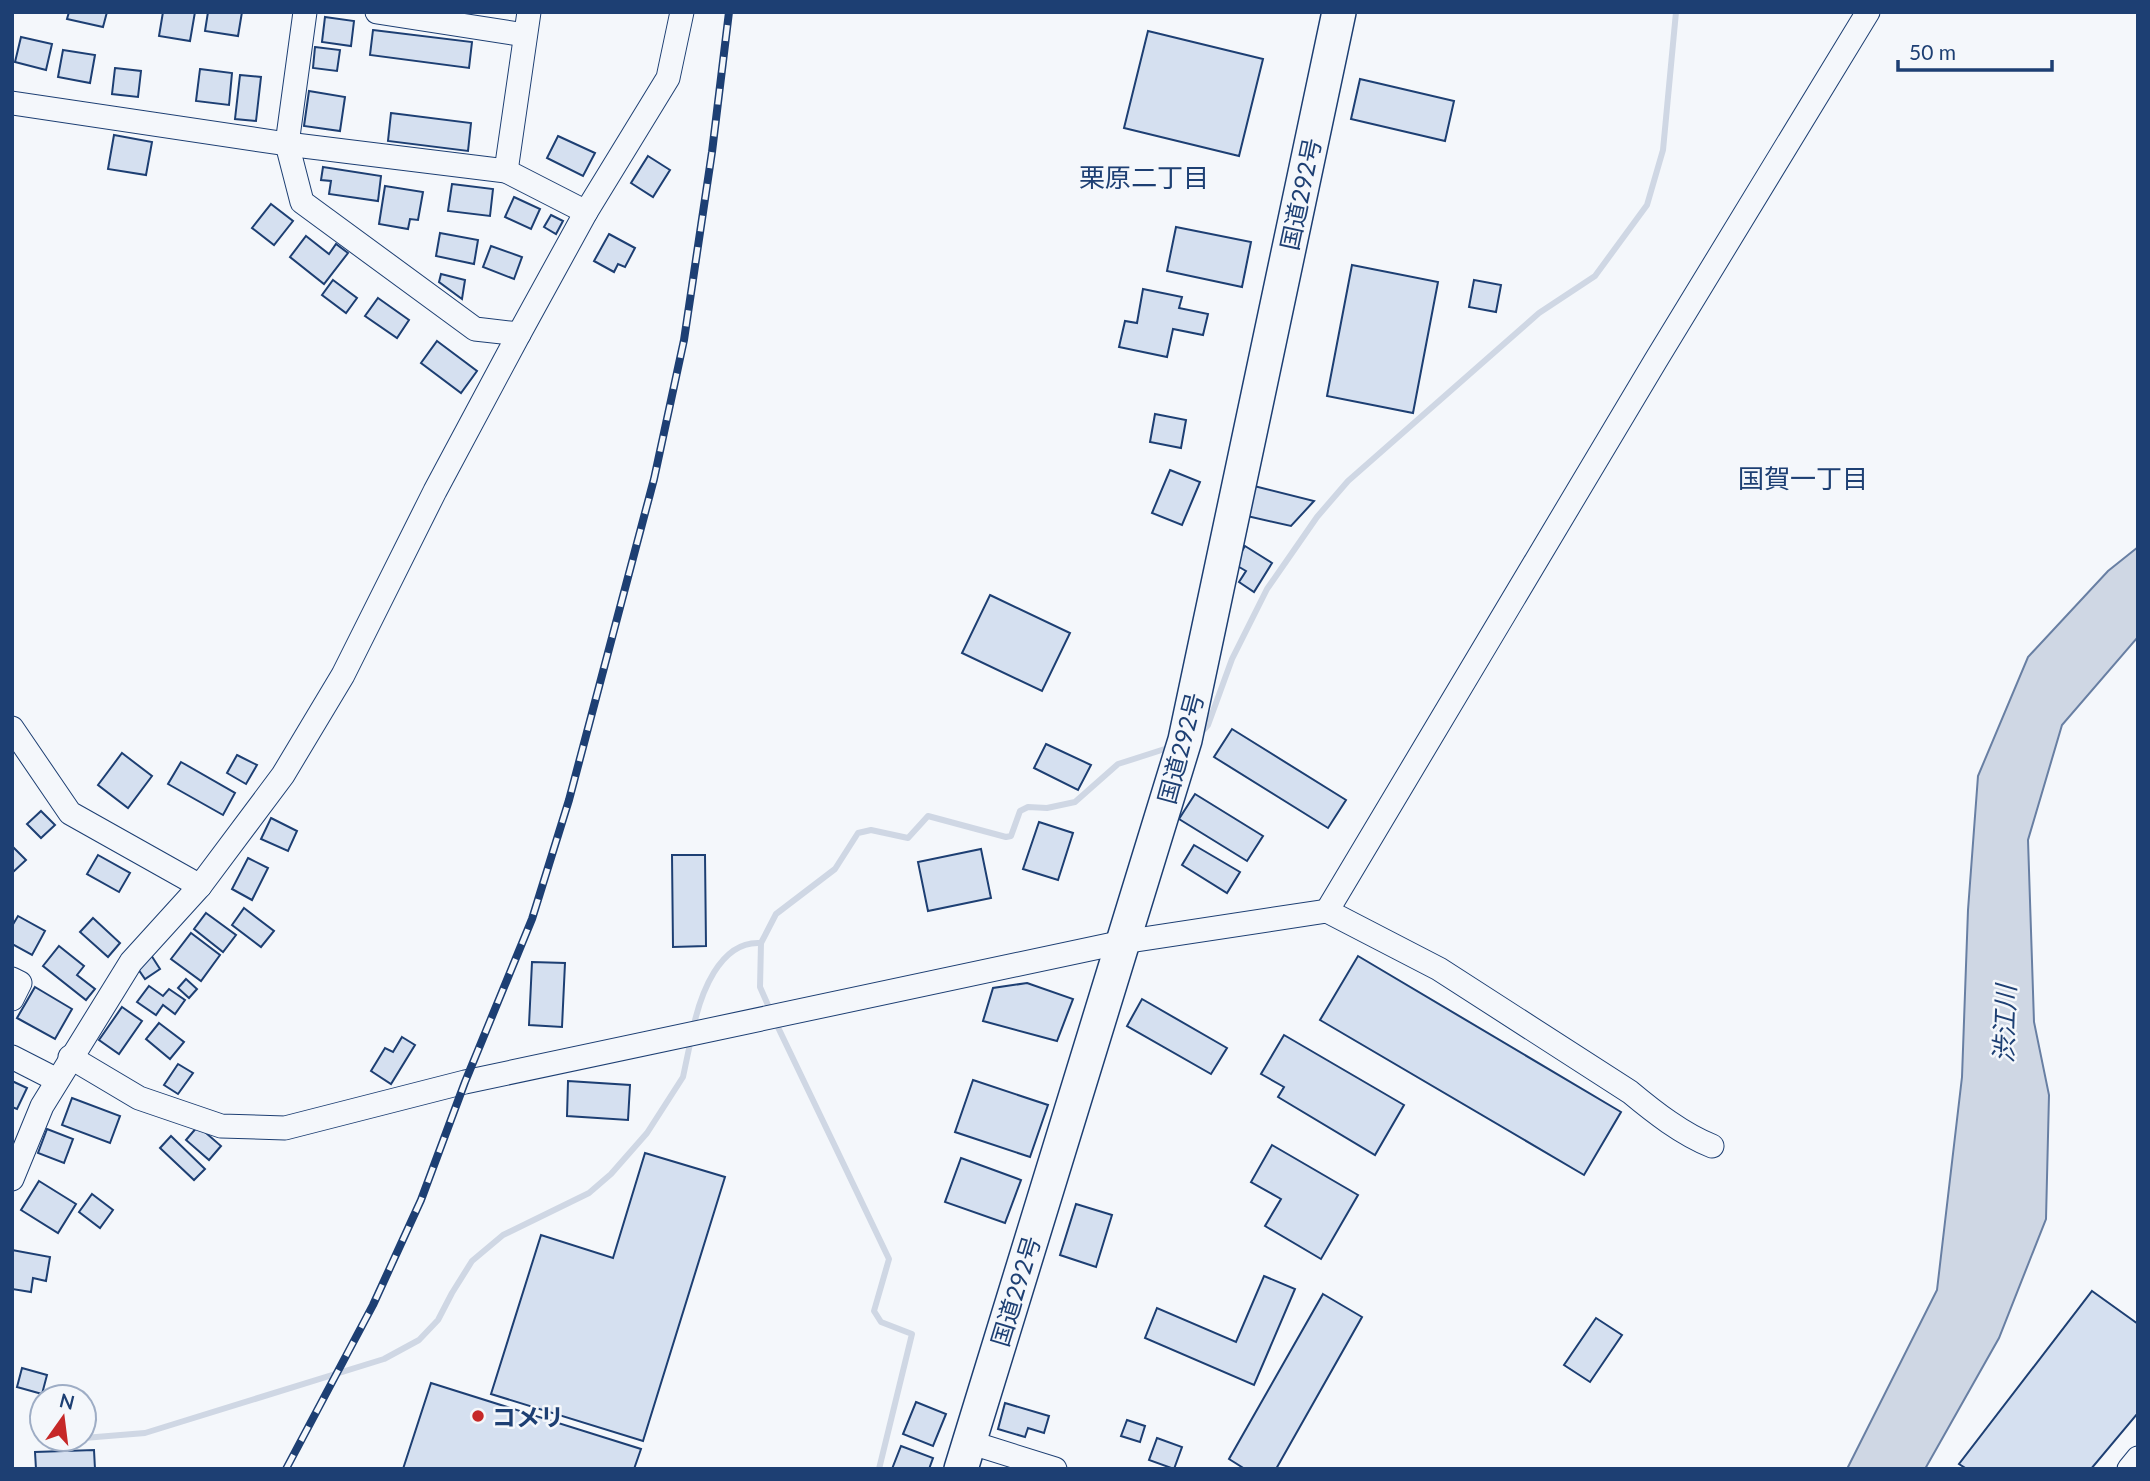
<svg xmlns="http://www.w3.org/2000/svg" width="2150" height="1481" viewBox="0 0 2150 1481" font-family="Lato,'Noto Sans JP',sans-serif">
<style>
.water{fill:#cfd7e4;stroke:#687fa3;stroke-width:2}
.lines{fill:none;stroke-linecap:round;stroke-linejoin:round}
.stream{stroke:#cfd7e4;stroke-width:6}
.building{fill:#d5e0f0;stroke:#1d3f73;stroke-width:2}
.minor-casing{stroke:#1d3f73;stroke-width:25}
.highway-casing{stroke:#1d3f73;stroke-width:36}
.minor{stroke:#f4f7fb;stroke-width:23}
.highway{stroke:#f4f7fb;stroke-width:33}
.rail-casing{stroke:#1d3f73;stroke-width:8}
.rail{stroke:#f4f7fb;stroke-width:5;stroke-dasharray:16;stroke-linecap:butt}
.poi-dot{fill:#c62828;stroke:#f4f7fb;stroke-width:2.5}
.labels{text-anchor:middle;dominant-baseline:central;stroke-width:5;stroke-linejoin:round;paint-order:stroke}
.street-label{font-size:24px;fill:#1d3f73;stroke:#f4f7fb}
.poi-label{font-size:24px;font-weight:bold;fill:#1d3f73;stroke:#f4f7fb;text-anchor:start}
.neighbourhood-label{font-size:26px;fill:#1d3f73;stroke:#f4f7fb}
.water-label{font-size:26px;font-style:italic;fill:#1d3f73;stroke:#f4f7fb}
</style>
<rect width="100%" height="100%" fill="#f4f7fb"/>
<!-- water -->
<path class="water" d="M2138 547V637L2062 725 2028 840 2034 1022 2049 1095 2046 1219 1999 1338 1925 1469H1847L1937 1290 1962 1077 1968 910 1978 776 2028 657 2108 571Z"/>
<g class="lines">
<!-- stream -->
<g class="stream">
<path d="M1200 734 1208 725 1232 659 1267 589 1317 517 1348 481 1539 313 1595 276 1647 205 1663 150 1676 12"/>
<path d="M771 1012 760 987 761 943 776 914 835 869 858 833 871 830 908 838 928 816 1006 837 1011 836 1020 811 1028 807 1047 808 1075 802 1118 764 1171 747"/>
<path d="M775 1021 889 1259 874 1311 881 1322 912 1334 879 1469"/>
<path d="M693 1029C700 996 719 940 761 943"/>
<path d="M84 1438 145 1433 384 1359 419 1340 438 1320 452 1293 472 1261 503 1235 589 1193 611 1174 647 1133 683 1077 691 1039"/>
</g>
</g>
<!-- building -->
<g class="building">
<path d="M69 12H107L103 27 67 19Z"/>
<path d="M163 12H195L190 41 159 36Z"/>
<path d="M208 12H242L238 36 205 31Z"/>
<path d="M325 17 354 21 351 46 322 42Z"/>
<path d="M373 30 472 42 469 68 370 55Z"/>
<path d="M1148 31 1263 59 1239 156 1124 128Z"/>
<path d="M21 37 52 44 46 70 15 62Z"/>
<path d="M315 47 340 50 337 71 313 68Z"/>
<path d="M63 50 95 55 90 83 58 77Z"/>
<path d="M115 68 141 71 138 97 112 94Z"/>
<path d="M200 69 232 73 229 105 196 101Z"/>
<path d="M240 75 261 77 256 121 235 119Z"/>
<path d="M1360 79 1454 101 1445 141 1351 119Z"/>
<path d="M309 91 345 97 340 131 304 126Z"/>
<path d="M391 113 471 123 468 151 388 141Z"/>
<path d="M114 135 152 142 146 175 108 169Z"/>
<path d="M558 136 595 153 583 176 547 158Z"/>
<path d="M648 156 670 170 653 197 631 183Z"/>
<path d="M323 167 381 176 378 201 329 194 331 181 321 180Z"/>
<path d="M452 184 493 189 490 216 448 211Z"/>
<path d="M385 186 423 192 418 220 410 219 408 229 379 224Z"/>
<path d="M514 197 540 209 531 229 505 217Z"/>
<path d="M271 204 293 221 274 245 252 228Z"/>
<path d="M551 215 563 221 556 234 544 227Z"/>
<path d="M1176 227 1251 242 1242 287 1167 271Z"/>
<path d="M440 233 478 240 474 264 436 256Z"/>
<path d="M609 234 635 248 625 267 618 264 614 272 594 261Z"/>
<path d="M306 236 329 254 336 244 348 253 324 284 290 257Z"/>
<path d="M491 246 522 257 514 279 483 267Z"/>
<path d="M1352 265 1438 282 1413 413 1327 396Z"/>
<path d="M441 274 465 280 462 299 439 282Z"/>
<path d="M333 280 357 298 346 313 322 295Z"/>
<path d="M1474 280 1501 285 1496 312 1469 307Z"/>
<path d="M1143 289 1182 297 1179 308 1208 314 1203 335 1173 329 1167 357 1119 347 1125 321 1137 323Z"/>
<path d="M378 298 409 320 397 338 365 316Z"/>
<path d="M437 341 477 371 461 393 421 363Z"/>
<path d="M1155 414 1186 420 1181 448 1150 442Z"/>
<path d="M1170 470 1200 482 1182 525 1152 513Z"/>
<path d="M1254 486 1314 501 1291 526 1247 516Z"/>
<path d="M1245 546 1272 563 1254 592 1239 582 1246 571 1234 564Z"/>
<path d="M990 595 1070 633 1042 691 962 653Z"/>
<path d="M1232 729 1346 800 1328 828 1214 757Z"/>
<path d="M1046 744 1091 765 1078 790 1034 768Z"/>
<path d="M122 753 152 776 128 808 98 785Z"/>
<path d="M237 755 257 765 246 784 227 773Z"/>
<path d="M181 762 235 793 223 815 168 784Z"/>
<path d="M1195 794 1263 836 1247 861 1179 819Z"/>
<path d="M41 811 55 825 41 838 27 824Z"/>
<path d="M271 818 297 831 288 851 261 839Z"/>
<path d="M1039 822 1073 833 1058 880 1023 869Z"/>
<path d="M1194 845 1240 872 1227 893 1182 865Z"/>
<path d="M12 846 26 860 12 873Z"/>
<path d="M981 849 991 898 928 911 918 862Z"/>
<path d="M98 855 130 873 119 892 87 874Z"/>
<path d="M672 855H705L706 946 673 947Z"/>
<path d="M248 858 268 868 252 900 232 889Z"/>
<path d="M244 908 274 931 261 947 232 925Z"/>
<path d="M206 913 236 935 223 952 194 929Z"/>
<path d="M18 916 45 931 32 955 12 944V926Z"/>
<path d="M93 918 120 943 108 957 80 932Z"/>
<path d="M191 933 220 955 201 981 171 959Z"/>
<path d="M59 946 84 966 77 975 95 989 86 1000 43 966Z"/>
<path d="M151 955 160 969 145 979 136 966Z"/>
<path d="M1358 956 1621 1112 1584 1175 1320 1020Z"/>
<path d="M532 962 565 963 562 1027 529 1025Z"/>
<path d="M186 979 197 989 189 998 178 988Z"/>
<path d="M1027 983 1073 999 1057 1041 983 1021 993 988Z"/>
<path d="M149 986 163 996 169 989 185 1000 175 1014 163 1005 156 1015 137 1002Z"/>
<path d="M35 987 72 1009 55 1039 17 1018Z"/>
<path d="M1142 999 1227 1048 1211 1074 1127 1026Z"/>
<path d="M122 1007 142 1021 119 1054 99 1040Z"/>
<path d="M159 1023 184 1042 170 1059 146 1039Z"/>
<path d="M1284 1035 1404 1105 1375 1155 1278 1097 1284 1087 1261 1074Z"/>
<path d="M402 1037 415 1045 391 1084 371 1071 385 1048 393 1052Z"/>
<path d="M178 1064 193 1073 178 1094 164 1085Z"/>
<path d="M973 1080 1048 1105 1030 1157 955 1132Z"/>
<path d="M12 1081 27 1088 17 1109 12 1107Z"/>
<path d="M568 1081 630 1085 628 1120 567 1116Z"/>
<path d="M72 1098 120 1116 110 1143 62 1125Z"/>
<path d="M198 1126 221 1146 209 1160 186 1140Z"/>
<path d="M47 1129 73 1139 64 1163 38 1153Z"/>
<path d="M171 1136 205 1169 194 1180 160 1148Z"/>
<path d="M1272 1145 1358 1195 1321 1259 1265 1226 1281 1199 1251 1182Z"/>
<path d="M645 1153 725 1177 643 1441 491 1394 541 1235 613 1258Z"/>
<path d="M961 1158 1021 1180 1005 1223 945 1202Z"/>
<path d="M39 1181 76 1204 58 1233 21 1210Z"/>
<path d="M92 1194 113 1210 100 1228 79 1212Z"/>
<path d="M1076 1204 1112 1215 1096 1267 1060 1255Z"/>
<path d="M12 1250 50 1257 46 1281 33 1278 31 1292 12 1289Z"/>
<path d="M1264 1276 1295 1289 1254 1385 1145 1338 1157 1308 1236 1342Z"/>
<path d="M2092 1291 2138 1324V1413L2091 1469H1967L1959 1464Z"/>
<path d="M1323 1294 1362 1317 1276 1469H1245L1229 1459Z"/>
<path d="M1596 1318 1622 1335 1590 1382 1564 1365Z"/>
<path d="M22 1368 47 1375 42 1394 17 1387Z"/>
<path d="M431 1383 641 1449 634 1469H403Z"/>
<path d="M916 1402 946 1414 933 1446 903 1434Z"/>
<path d="M1005 1403 1049 1416 1044 1433 1028 1428 1025 1437 998 1429Z"/>
<path d="M1127 1420 1145 1426 1140 1442 1121 1436Z"/>
<path d="M1157 1438 1182 1447 1174 1469 1149 1460Z"/>
<path d="M901 1446 933 1458 929 1469H892Z"/>
<path d="M94 1450 95 1469H36L35 1452Z"/>
</g>
<g class="lines">
<!-- minor casing -->
<g class="minor-casing">
<g id="minor">
<path d="M305 12 287 144 302 202 475 329 519 334"/>
<path d="M377 12 525 35"/>
<path d="M12 103 287 144 506 171 529 12"/>
<path d="M506 171 586 212"/>
<path d="M12 728 70 813 200 886"/>
<path d="M1327 911 1656 360 1868 12"/>
<path d="M12 979 20 983 12 999"/>
<path d="M12 1057 57 1080"/>
<path d="M70 1057 139 1098 221 1126 285 1128 465 1082 1123 942 1327 911 1439 969 1630 1092C1654 1112 1682 1134 1712 1146"/>
<path d="M12 1179 42 1106 131 962 200 886 283 775 343 675 435 491 519 334 586 212 668 78 682 12"/>
<path d="M969 1442 1055 1469"/>
<path d="M2129 1469 2138 1458"/>
</g>
</g>
<!-- highway casing -->
<g class="highway-casing">
<path id="highway" d="M961 1469 1185 740 1339 12"/>
</g>
<!-- minor -->
<use href="#minor" class="minor"/>
<!-- highway -->
<use href="#highway" class="highway"/>
<!-- rail casing -->
<g class="rail-casing">
<path id="rail" d="M286 1469 373 1305 421 1200 465 1082 532 919 569 800 654 479 684 340 712 152 729 12"/>
</g>
<!-- rail -->
<use href="#rail" class="rail"/>
</g>
<!-- markers -->
<circle class="poi-dot" cx="478" cy="1416" r="7"/>
<g class="labels">
<!-- street labels -->
<g class="street-label">
<text transform="translate(1300 194) rotate(-78)">国道292号</text>
<text transform="translate(1180 748) rotate(-75)">国道292号</text>
<text transform="translate(1015 1291) rotate(-73)">国道292号</text>
</g>
<!-- poi labels -->
<g class="poi-label">
<text x="492" y="1416">コメリ</text>
</g>
<!-- neighbourhood labels -->
<g class="neighbourhood-label">
<text x="1144" y="177">栗原二丁目</text>
<text x="1803" y="478">国賀一丁目</text>
</g>
<!-- water labels -->
<g class="water-label">
<text transform="translate(2004 1024) rotate(-88)">渋江川</text>
</g>
</g>
<!-- border -->
<rect width="2150" height="1481" fill="none" stroke="#1d3f73" stroke-width="28"/>
<!-- north arrow -->
<g transform="translate(63 1418) rotate(14)"><circle r="33" fill="#f4f7fb" stroke="#9eadc5" stroke-width="2"/>
<path d="M0-5L12 26L0 18L-12 26Z" fill="#c62828"/>
<text y="-10" font-size="19" font-weight="bold" text-anchor="middle" fill="#1d3f73">N</text>
</g>
<!-- scale -->
<path d="M1898 60v10h154v-10" fill="none" stroke="#1d3f73" stroke-width="3.5"/>
<text x="1909" y="60" font-size="21" fill="#1d3f73" stroke="#f4f7fb" stroke-width="5" paint-order="stroke">50 m</text>
</svg>
